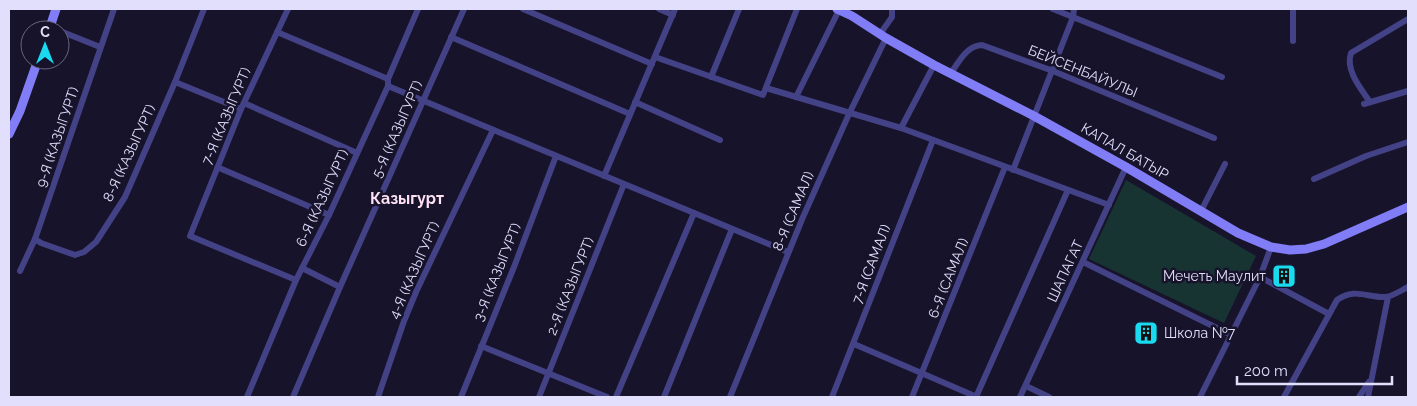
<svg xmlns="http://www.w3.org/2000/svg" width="1417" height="406" viewBox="0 0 1417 406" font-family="Raleway,sans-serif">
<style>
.green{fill:#173433}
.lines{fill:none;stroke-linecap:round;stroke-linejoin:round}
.minor{stroke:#444286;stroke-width:6}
.secondary{stroke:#807df6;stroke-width:9}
.labels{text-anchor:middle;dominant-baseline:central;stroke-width:5;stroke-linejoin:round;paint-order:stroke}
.street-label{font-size:14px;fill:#e2dffd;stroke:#17132b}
.poi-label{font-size:14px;fill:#e2dffd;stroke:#17132b;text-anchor:end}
.quarter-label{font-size:16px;font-weight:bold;fill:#fde1f3;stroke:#17132b}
</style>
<rect width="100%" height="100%" fill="#17132b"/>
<!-- green -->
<path class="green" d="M1126 180 1256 256 1224 323 1089 259Z"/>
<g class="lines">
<!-- minor -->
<g class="minor">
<path d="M288 9 241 109 190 236 296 280"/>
<path d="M523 9 652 64"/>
<path d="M659 9 673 15"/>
<path d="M1053 9 1222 77"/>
<path d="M1293 9V41"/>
<path d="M60 31 100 47"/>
<path d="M277 32 388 79"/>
<path d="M880 34 892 17V9"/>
<path d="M451 37 630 114"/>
<path d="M655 57 763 95 797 9"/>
<path d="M951 73C959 62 966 46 982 45L1053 71 1214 138"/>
<path d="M711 77 739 9"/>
<path d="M175 82 241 109"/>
<path d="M388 86 788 252"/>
<path d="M766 88 901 128 1109 205"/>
<path d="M796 97 839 10"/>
<path d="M635 102 720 140"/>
<path d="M1370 102C1361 89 1345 70 1351 53L1408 19"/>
<path d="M244 103 357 153"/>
<path d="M1364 104 1408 91"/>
<path d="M901 128 934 65"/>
<path d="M217 167 329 215"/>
<path d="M1013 170 1073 17 1074 9"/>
<path d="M604 176 675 9"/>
<path d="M1314 179 1366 156 1408 142"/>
<path d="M1201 211 1225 164"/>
<path d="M35 239 41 243 75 255 84 252 96 242 125 197 175 82 204 9"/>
<path d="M1083 262 1231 335"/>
<path d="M302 268 340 287"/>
<path d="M20 271 35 239 114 9"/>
<path d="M1260 277 1329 314"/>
<path d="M854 344 977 397"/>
<path d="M481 346 607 397"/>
<path d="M1026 386 1049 397"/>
<path d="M247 397 296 280 329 215 388 86V79L418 9"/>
<path d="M293 397 340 287 464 9"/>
<path d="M378 397 404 321 416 292 493 130"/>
<path d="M461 397 514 267 556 156"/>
<path d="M539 397 624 184"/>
<path d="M616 397 694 213"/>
<path d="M664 397 732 229"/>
<path d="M730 397 803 217 849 114 886 38"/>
<path d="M832 397 933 140"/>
<path d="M912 397 1005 167"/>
<path d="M976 397 1068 190"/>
<path d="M1020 397 1126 167"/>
<path d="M1200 397 1260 277 1271 247"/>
<path d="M1284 397 1337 300C1355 287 1367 298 1386 297 1393 296 1402 290 1408 287"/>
<path d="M1359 397 1369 382"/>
<path d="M1368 397 1388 297"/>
</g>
<!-- secondary -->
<g class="secondary">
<path d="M837 9 852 16 886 38 934 65 1034 116 1126 167 1238 233 1271 247 1290 250 1306 249 1324 244 1408 207"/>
<path d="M49 30 56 9"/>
<path d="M9 134 20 111 38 60"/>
</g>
</g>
<!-- icons -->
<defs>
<g id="building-square" transform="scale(1.25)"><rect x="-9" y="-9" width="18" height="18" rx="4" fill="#19daef" stroke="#17132b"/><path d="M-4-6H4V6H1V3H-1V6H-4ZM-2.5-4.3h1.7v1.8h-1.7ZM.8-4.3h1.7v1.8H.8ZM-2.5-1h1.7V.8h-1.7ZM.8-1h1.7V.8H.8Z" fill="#111"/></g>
</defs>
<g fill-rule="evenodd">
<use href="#building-square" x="1284" y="276"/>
<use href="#building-square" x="1146" y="333"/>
</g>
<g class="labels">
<!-- street labels -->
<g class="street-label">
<text transform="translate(1083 71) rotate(22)">БЕЙСЕНБАЙУЛЫ</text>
<text transform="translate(226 116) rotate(-67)">7-Я (КАЗЫГУРТ)</text>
<text transform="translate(397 129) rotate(-66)">5-Я (КАЗЫГУРТ)</text>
<text transform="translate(57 137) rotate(-71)">9-Я (КАЗЫГУРТ)</text>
<text transform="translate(1125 151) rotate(30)">КАПАЛ БАТЫР</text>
<text transform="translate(129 153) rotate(-65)">8-Я (КАЗЫГУРТ)</text>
<text transform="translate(322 198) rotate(-65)">6-Я (КАЗЫГУРТ)</text>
<text transform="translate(793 211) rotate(-67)">8-Я (САМАЛ)</text>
<text transform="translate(871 264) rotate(-69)">7-Я (САМАЛ)</text>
<text transform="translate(414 270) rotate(-66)">4-Я (КАЗЫГУРТ)</text>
<text transform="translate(1065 271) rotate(-65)">ШАПАГАТ</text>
<text transform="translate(497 272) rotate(-68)">3-Я (КАЗЫГУРТ)</text>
<text transform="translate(948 278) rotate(-68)">6-Я (САМАЛ)</text>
<text transform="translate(570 286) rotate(-68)">2-Я (КАЗЫГУРТ)</text>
</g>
<!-- poi labels -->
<g class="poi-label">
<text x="1266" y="276">Мечеть Маулит</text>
<text x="1164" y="333" text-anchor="start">Школа №7</text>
</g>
<!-- quarter labels -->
<g class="quarter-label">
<text x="407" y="198">Казыгурт</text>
</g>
</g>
<!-- border -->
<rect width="1417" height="406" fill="none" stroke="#e2dffd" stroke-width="20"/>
<!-- north arrow -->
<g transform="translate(45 45)"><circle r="24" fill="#17132b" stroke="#68657f"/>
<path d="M0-4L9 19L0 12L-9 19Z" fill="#19daef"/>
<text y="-8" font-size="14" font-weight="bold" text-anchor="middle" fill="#e2dffd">С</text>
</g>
<!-- scale -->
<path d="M1237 376v8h155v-8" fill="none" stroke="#e2dffd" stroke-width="2.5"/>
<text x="1244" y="376" font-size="15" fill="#e2dffd" stroke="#17132b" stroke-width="4" paint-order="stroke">200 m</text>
</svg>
